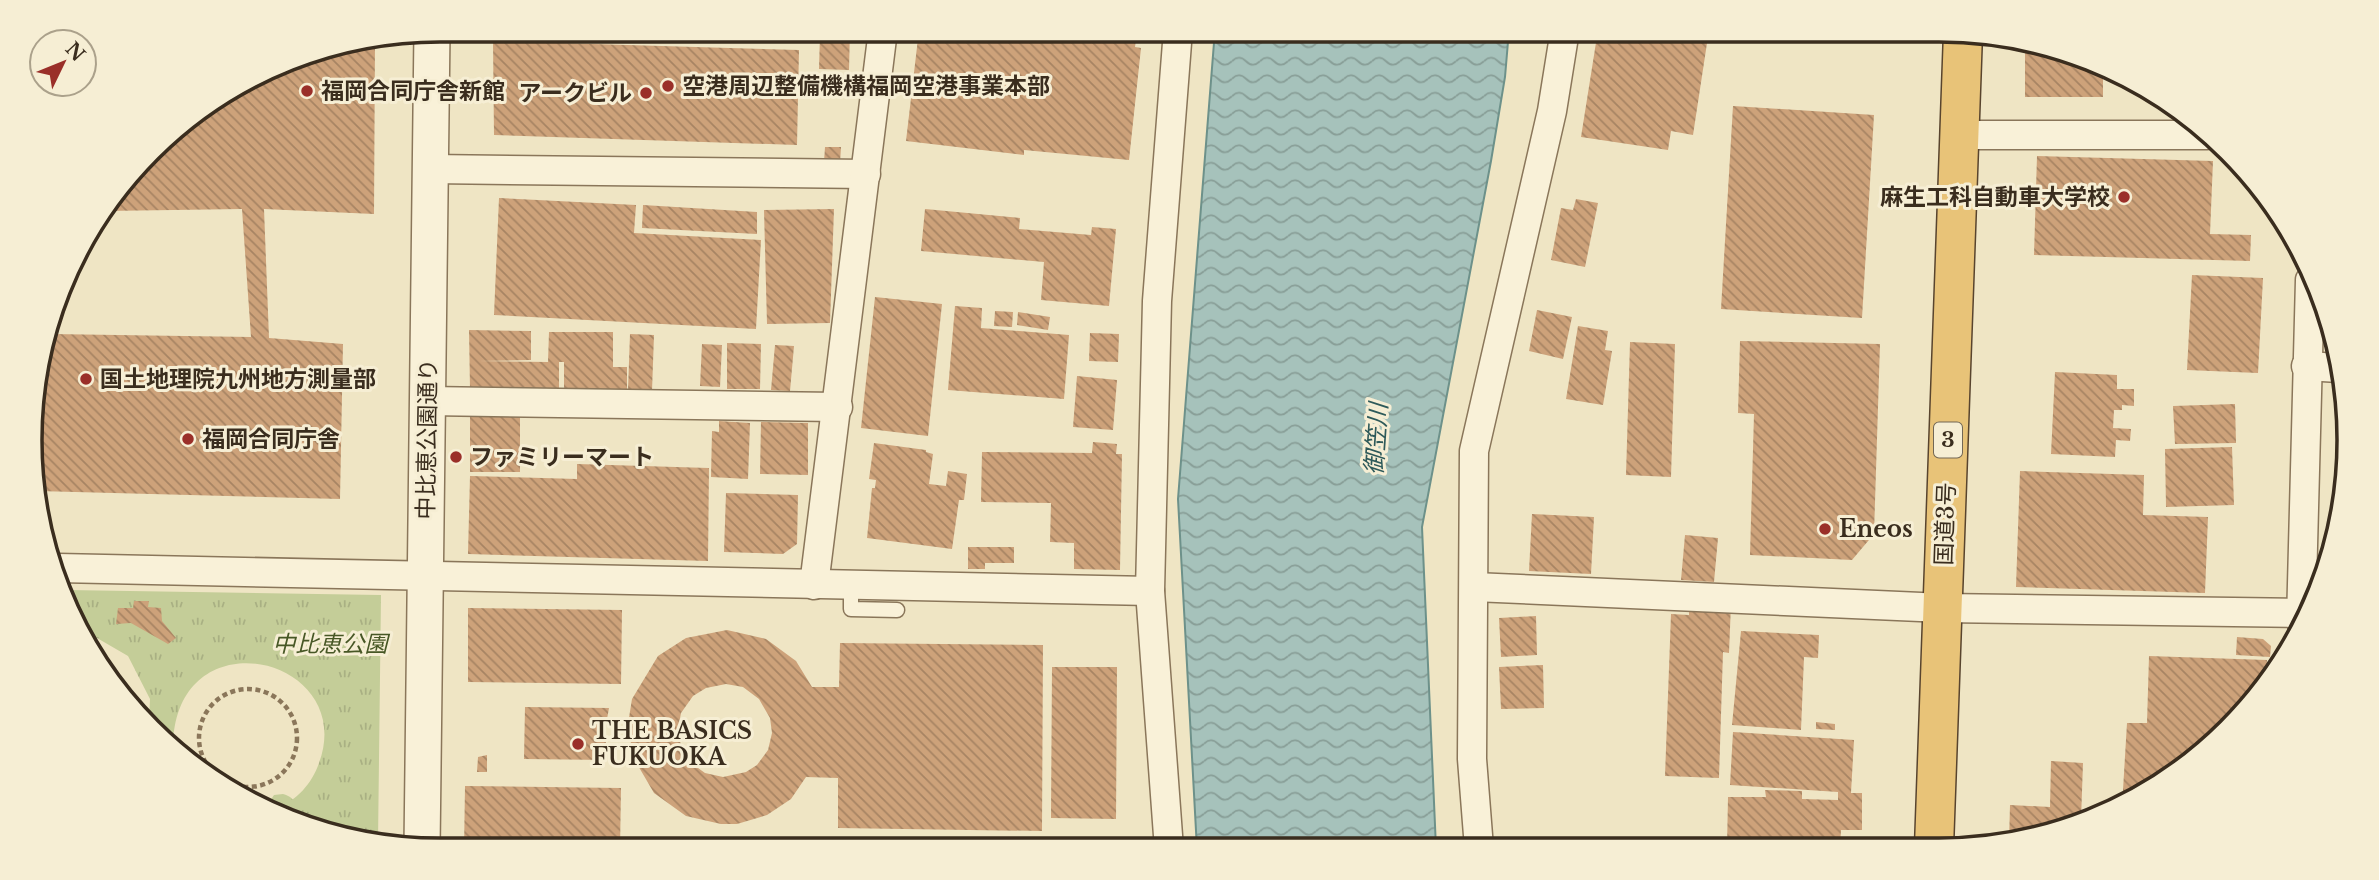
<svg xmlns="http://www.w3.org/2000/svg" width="2379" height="880" viewBox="0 0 2379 880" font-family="'Libre Baskerville','Noto Sans JP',serif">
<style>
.forest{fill:url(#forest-firs)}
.park{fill:url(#park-tufts)}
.water{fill:url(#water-waves);stroke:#6d918a;stroke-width:2}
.building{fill:url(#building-back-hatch);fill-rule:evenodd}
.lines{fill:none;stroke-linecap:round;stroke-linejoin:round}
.service-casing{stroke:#8a765a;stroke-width:17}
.minor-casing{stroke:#8a765a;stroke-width:31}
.tertiary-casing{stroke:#8a765a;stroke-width:38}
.trunk-casing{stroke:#58442e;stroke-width:41}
.path{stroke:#8a765a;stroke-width:4.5;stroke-dasharray:5 3.5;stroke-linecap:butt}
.service{stroke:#f9f1d8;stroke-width:14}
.minor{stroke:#f9f1d8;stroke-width:28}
.tertiary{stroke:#f9f1d8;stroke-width:35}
.trunk{stroke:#e8c378;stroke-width:38}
.poi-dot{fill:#9a2f29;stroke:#f6eed4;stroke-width:2.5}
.labels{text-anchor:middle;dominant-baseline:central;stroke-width:6;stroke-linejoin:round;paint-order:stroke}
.shield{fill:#f6eed4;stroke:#726755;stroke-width:2}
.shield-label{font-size:21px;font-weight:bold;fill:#3a2d1e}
.poi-label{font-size:23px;font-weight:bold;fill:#3a2d1e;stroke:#f6eed4;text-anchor:start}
.street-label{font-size:23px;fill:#3a2d1e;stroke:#f6eed4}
.park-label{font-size:23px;font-style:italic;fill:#475725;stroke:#f6eed4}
.water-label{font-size:24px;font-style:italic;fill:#2e5a5a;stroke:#f6eed4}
.rim{fill:none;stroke:#3a2d1e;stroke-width:3.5}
</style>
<defs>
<pattern id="forest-firs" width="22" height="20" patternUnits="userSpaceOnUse" patternTransform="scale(1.75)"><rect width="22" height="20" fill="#c4cd98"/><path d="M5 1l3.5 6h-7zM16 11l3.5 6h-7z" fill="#a9b083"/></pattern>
<pattern id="park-tufts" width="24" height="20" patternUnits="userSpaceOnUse" patternTransform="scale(1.75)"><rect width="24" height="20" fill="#c4cd98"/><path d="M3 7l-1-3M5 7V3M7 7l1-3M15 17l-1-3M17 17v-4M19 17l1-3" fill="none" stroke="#a9b083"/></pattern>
<pattern id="water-waves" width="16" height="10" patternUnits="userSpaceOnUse" patternTransform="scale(1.75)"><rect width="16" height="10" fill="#a6c2bb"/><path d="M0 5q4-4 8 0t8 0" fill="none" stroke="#889e97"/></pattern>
<pattern id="building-back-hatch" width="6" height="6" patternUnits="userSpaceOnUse" patternTransform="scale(1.75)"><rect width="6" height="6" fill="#cda27a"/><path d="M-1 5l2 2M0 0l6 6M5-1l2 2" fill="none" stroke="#a78463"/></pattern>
</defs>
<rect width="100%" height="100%" fill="#efe5c4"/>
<!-- forest -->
<path class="forest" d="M283 794C297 798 298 808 302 821L268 804 274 795Z"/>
<!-- park -->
<path class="park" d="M67 590 381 595 378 842 333 836 276 808C297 801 312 783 319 763 358 657 175 612 173 747L149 722 150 699 128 656 97 638H86Z"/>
<!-- water -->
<path class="water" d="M1215 30H1509L1505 77 1491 161 1422 527 1436 848 1197 849 1178 499Z"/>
<!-- building -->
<g class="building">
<path d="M779 30H850L849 70 819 69 820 34 779 32Z"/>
<path d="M919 30H1137L1135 47 1141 48 1129 160 1024 150V155L906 141Z"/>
<path d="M1598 30H1709L1693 135 1671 131 1668 150 1581 137Z"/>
<path d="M375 41 374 214 264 209 269 338 343 344 340 499 37 491 33 386 51 334 251 337 242 209 105 211 170 131 308 52Z"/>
<path d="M493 41 799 50 797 145 494 135Z"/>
<path d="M2025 51H2060L2103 72V97H2025Z"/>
<path d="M1733 106 1874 115 1862 318 1721 309Z"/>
<path d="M825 147H841L840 163 824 162Z"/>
<path d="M2037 156 2213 161 2210 234 2251 235 2250 261 2034 255Z"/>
<path d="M499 198 636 205 634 233 761 240 756 329 494 315Z"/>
<path d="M1576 199 1598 203 1585 267 1551 260 1561 208 1573 210Z"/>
<path d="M643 205 757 212V234L642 228Z"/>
<path d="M834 209 830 323 767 324 764 210Z"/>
<path d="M925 209 1020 218 1019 229 1091 235 1092 227 1116 229 1109 306 1041 300 1044 262 921 251Z"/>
<path d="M2192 275 2263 278 2258 373 2187 370Z"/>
<path d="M875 297 942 304 928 436 861 428Z"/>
<path d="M955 306 982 308 981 328 1069 335 1064 399 948 390Z"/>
<path d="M1537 310 1572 317 1563 359 1529 351Z"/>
<path d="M995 311 1013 312 1012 327 994 326Z"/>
<path d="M1018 312 1050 317 1048 330 1017 325Z"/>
<path d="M1578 326 1608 331 1605 350 1612 351 1603 405 1566 399Z"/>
<path d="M469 330 531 331V360L479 361 548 362 549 332H613V367H627V391L564 390V362H559V391L470 389Z"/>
<path d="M1090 333 1119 334 1118 362 1089 361Z"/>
<path d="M630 334 654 335 652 391 628 390Z"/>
<path d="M1740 341 1880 344 1874 534 1852 560 1750 555 1754 414 1738 413Z"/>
<path d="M1630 342 1675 344 1671 477 1626 475Z"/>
<path d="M727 343 761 344 760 389H727Z"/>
<path d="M702 344 722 345 720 387 700 386Z"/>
<path d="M775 345 794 346 790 391 771 390Z"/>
<path d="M2055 372 2117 375V389H2134V406L2122 405V410H2114L2113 428 2131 429 2130 441 2116 440 2115 457 2051 454Z"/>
<path d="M1077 376 1117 380 1113 430 1073 427Z"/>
<path d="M2235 404 2236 443 2175 444 2173 406Z"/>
<path d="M470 416 520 417V472H470Z"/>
<path d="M719 421 750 423 748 479 711 477 712 431 719 432Z"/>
<path d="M761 422 808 423V475L760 474Z"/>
<path d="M1093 442 1117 444 1116 454H1122L1120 570 1074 569V543L1050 542 1051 503 981 502 982 452 1092 453Z"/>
<path d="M874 443 926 450V452L933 454 929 484 946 486 948 471 967 474 964 500H959L952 549 867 538 872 488H875L876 480 869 479Z"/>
<path d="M2232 447 2234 505 2166 507 2165 449Z"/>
<path d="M577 464 709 468 708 561 468 554 470 476 577 479Z"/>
<path d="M2020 471 2144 475 2143 515 2208 517 2205 593 2016 587Z"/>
<path d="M726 493 798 495 797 544 783 554 724 552Z"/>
<path d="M1532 514 1594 517 1591 574 1529 571Z"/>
<path d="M1685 535 1718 538 1714 582 1681 580Z"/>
<path d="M968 547H1014V563H985V569H968Z"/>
<path d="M134 601H149L148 607 161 608 162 621 176 638 168 644 131 623 116 624 118 608H133Z"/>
<path d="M1731 604 1729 653 1723 652 1719 778 1665 776 1671 614 1689 615V607Z"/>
<path d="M468 608 622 610 621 684 468 682Z"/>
<path d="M1536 616 1537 655 1501 657 1499 618Z"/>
<path d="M727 630 766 639 796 661 812 687H839L840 643 1043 645 1042 831 838 828V778L806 777 791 799 767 815 737 824H721L686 816 654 793 633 757 628 724 632 699 658 656 686 638ZM726 684 743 687 759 699 770 718 772 733 768 750 757 765 746 772 723 777 705 773 691 763 681 746 678 729 681 713 693 696 706 688Z"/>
<path d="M1741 631 1819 635 1818 658 1804 657 1801 730 1732 725Z"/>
<path d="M2237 637 2263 639 2271 646 2270 657 2236 655Z"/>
<path d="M2149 656 2267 660 2266 684 2210 748 2122 807 2127 723H2147Z"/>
<path d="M1543 665 1544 708 1501 709 1499 667Z"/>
<path d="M1052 667H1117L1116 819 1051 818Z"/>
<path d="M525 707 609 708 605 730 607 760 524 759Z"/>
<path d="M1816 722 1835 724V730L1816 729Z"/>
<path d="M1733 732 1854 740 1851 793H1862V830H1841L1840 847H1727L1728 797H1766L1765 790 1802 791V799L1838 800V792L1730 785Z"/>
<path d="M487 755V772H477L478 757Z"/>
<path d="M2051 761 2083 763 2081 820 2009 842 2010 805 2050 807Z"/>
<path d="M465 786 621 788 620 850H464Z"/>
<path d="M1649 844 1685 845V847H1648Z"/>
</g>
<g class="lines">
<!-- service casing -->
<g class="service-casing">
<path id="service" d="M851 586V609L897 610"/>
</g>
<!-- minor casing -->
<g class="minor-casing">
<g id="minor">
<path d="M1961 135H2207"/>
<path d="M431 169 866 174"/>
<path d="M2306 366 2339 368"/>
<path d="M428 401 838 407"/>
<path d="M58 568 1150 591"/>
<path d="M814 585 883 30"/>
<path d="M1474 587 1943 608 2305 613"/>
<path d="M2301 622 2310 280"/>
<path d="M1479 848 1472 759 1474 451 1552 111 1565 30"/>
<path d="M1169 849 1150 591 1157 301 1178 30"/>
</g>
</g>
<!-- tertiary casing -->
<g class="tertiary-casing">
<path id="tertiary" d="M422 848 432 31"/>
</g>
<!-- trunk casing -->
<g class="trunk-casing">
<path id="trunk" d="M1934 847 1963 33"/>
</g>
<!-- path -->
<circle class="path" cx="248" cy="738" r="49"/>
<!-- service -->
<use href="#service" class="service"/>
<!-- minor -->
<use href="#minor" class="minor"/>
<!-- tertiary -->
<use href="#tertiary" class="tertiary"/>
<!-- trunk -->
<use href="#trunk" class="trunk"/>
</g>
<!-- markers -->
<g class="poi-dot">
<circle cx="668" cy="86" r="7"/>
<circle cx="307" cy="91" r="7"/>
<circle cx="646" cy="93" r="7"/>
<circle cx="2124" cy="197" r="7"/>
<circle cx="86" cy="379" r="7"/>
<circle cx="188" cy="439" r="7"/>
<circle cx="456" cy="457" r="7"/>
<circle cx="1825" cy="529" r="7"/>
<circle cx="578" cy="744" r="7"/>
</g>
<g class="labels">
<!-- shield labels -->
<rect class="shield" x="1934" y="422.5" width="28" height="35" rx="5"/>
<g class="shield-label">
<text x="1948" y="440">3</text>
</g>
<!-- poi labels -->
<g class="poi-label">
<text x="682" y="86">空港周辺整備機構福岡空港事業本部</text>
<text x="321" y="91">福岡合同庁舎新館</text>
<text x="632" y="93" text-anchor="end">アークビル</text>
<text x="2110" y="197" text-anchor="end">麻生工科自動車大学校</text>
<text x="100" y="379">国土地理院九州地方測量部</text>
<text x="202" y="439">福岡合同庁舎</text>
<text x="470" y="457">ファミリーマート</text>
<text x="1839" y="529">Eneos</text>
<text x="592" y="731">THE BASICS<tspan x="592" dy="26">FUKUOKA</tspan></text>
</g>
<!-- street labels -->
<g class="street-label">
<text transform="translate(427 439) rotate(-89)">中比恵公園通り</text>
<text transform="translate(1945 524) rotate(-88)">国道3号</text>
</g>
<!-- park labels -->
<g class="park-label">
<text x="330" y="644">中比恵公園</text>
</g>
<!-- water labels -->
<g class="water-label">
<text transform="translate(1376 439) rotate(-86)">御笠川</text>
</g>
</g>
<!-- crop -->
<path d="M0 0H2379V880H0ZM440 42H1939A398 398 0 0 1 2337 440V440A398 398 0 0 1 1939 838H440A398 398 0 0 1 42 440V440A398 398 0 0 1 440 42Z" fill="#f6eed4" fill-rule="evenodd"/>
<path class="rim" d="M440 42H1939A398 398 0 0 1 2337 440V440A398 398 0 0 1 1939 838H440A398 398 0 0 1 42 440V440A398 398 0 0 1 440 42Z"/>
<!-- north arrow -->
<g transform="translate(63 63) rotate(47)"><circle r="33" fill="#f6eed4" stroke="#aba18b" stroke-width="2"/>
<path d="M0-5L12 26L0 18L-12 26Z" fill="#9a2f29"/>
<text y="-10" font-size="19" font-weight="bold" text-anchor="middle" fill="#3a2d1e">N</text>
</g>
</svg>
